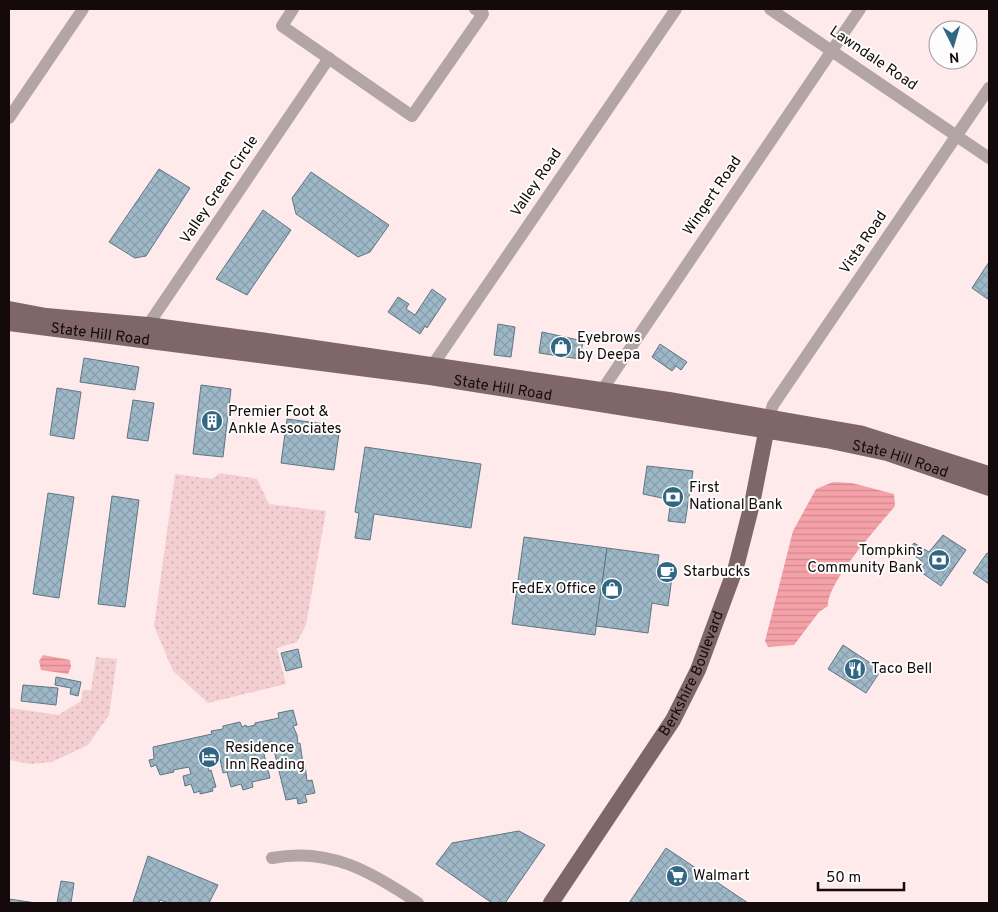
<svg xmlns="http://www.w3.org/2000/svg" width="998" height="912" viewBox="0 0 998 912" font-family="Overpass,sans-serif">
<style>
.green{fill:url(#green-dots)}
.water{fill:url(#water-rules)}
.building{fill:url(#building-cross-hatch);stroke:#5e7684}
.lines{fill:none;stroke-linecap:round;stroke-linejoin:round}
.minor{stroke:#b3a5a5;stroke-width:12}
.major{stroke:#7f6769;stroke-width:16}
.labels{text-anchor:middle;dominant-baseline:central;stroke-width:4;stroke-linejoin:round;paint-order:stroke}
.street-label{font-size:15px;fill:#140a0b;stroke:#fdfdfd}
.poi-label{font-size:15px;fill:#140a0b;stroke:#fdfdfd;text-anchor:start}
</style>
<defs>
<pattern id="green-dots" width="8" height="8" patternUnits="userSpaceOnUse" patternTransform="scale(1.25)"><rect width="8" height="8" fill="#f4cfd1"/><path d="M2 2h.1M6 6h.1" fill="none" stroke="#d0b0b2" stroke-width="1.8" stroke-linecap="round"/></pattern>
<pattern id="water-rules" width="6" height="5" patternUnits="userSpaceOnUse" patternTransform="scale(1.25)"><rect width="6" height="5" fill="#f5a1a8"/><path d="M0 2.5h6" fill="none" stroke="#d1898f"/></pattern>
<pattern id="building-cross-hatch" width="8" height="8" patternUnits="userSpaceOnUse" patternTransform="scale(1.25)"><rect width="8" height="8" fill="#9eb8c8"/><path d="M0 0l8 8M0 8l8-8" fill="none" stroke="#879daa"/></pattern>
</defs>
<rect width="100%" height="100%" fill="#feeaeb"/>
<!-- green -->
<g class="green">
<path d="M220 473 257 479 269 504 326 511 306 625 297 642 277 648 286 684 208 703 173 671 154 626 175 474 212 479Z"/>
<path d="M96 657 117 659 109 715 88 745 52 762 31 764 9 760 10 708 58 715 81 701 83 690H91Z"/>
</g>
<!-- water -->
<g class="water">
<path d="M833 482 852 483 894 494 895 506C878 527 828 581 828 606L819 612 794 645 768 647 765 641 793 531 816 489Z"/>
<path d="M43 655 70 660 71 667 68 674 41 670 39 661Z"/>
</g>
<!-- building -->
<g class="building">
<path d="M159 169 190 188 146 256 135 258 109 242Z"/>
<path d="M311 172 389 225 370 252 358 257 296 214 292 198Z"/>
<path d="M263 210 291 230 247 295 216 279Z"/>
<path d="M989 262V300L972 288Z"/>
<path d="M432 289 446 299 427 328 425 326 420 334 388 312 398 297 409 304 406 309 415 315Z"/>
<path d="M498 324 515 327 511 357 494 355Z"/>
<path d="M542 332 583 341 580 359 539 353Z"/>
<path d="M660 344 687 362 681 370 676 366 672 371 652 357Z"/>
<path d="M84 358 139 367 135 390 80 382Z"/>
<path d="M201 385 231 389 223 457 193 454Z"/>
<path d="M57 388 81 392 74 439 50 435Z"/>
<path d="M133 400 154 403 148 441 127 438Z"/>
<path d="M287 419 340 426 334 470 281 463Z"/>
<path d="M365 447 481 464 471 528 374 514 370 540 355 538 359 513 355 512Z"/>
<path d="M647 466 693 471 685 523 668 521 671 500 643 494Z"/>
<path d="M48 493 74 497 59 598 33 594Z"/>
<path d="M112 496 139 500 125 607 98 604Z"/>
<path d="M943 535 966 550 941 586 918 570 923 562 908 551 914 543 929 552Z"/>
<path d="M524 537 607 548 595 635 512 624Z"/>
<path d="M607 548 659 555 657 568 673 570 668 606 652 603 648 633 596 626Z"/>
<path d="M987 553 989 554V584L973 573Z"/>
<path d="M843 645 881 670 866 693 828 669Z"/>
<path d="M298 649 302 667 286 671 281 653Z"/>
<path d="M56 677 81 682 78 696 70 694 71 688 55 685Z"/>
<path d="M23 685 58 688 56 705 21 701Z"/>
<path d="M293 710 297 725 293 726 297 735 298 744 300 743 303 764H305L307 781 312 780 315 793 305 795 307 802 298 804 297 798 286 800 272 742 266 743 268 749 263 750 270 778 252 782 253 787 243 790 241 784 231 787 227 772 223 773 220 759 218 758 207 763 209 771 211 770 216 787 212 788 213 791 200 794V791L194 793 191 784 185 786 183 776 191 774 189 767 173 770 174 772 160 775 156 765 151 767 149 760 154 759 153 747 212 734 211 731 223 729V726L240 722 242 727 246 725 247 727 255 725V723L279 718 278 713Z"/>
<path d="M519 831 545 845 505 903H492L436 864 452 843Z"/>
<path d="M666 848 748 903H629Z"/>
<path d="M148 856 218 885 209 903H169L160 900 159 903 133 902Z"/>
<path d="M61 881 74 883 71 903H57Z"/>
<path d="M9 899 36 903H9Z"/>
</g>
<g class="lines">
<!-- minor -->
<g class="minor">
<path d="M293 9 282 26 412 116 483 14 475 9"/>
<path d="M770 9 989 158"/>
<path d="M9 118 83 9"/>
<path d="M146 332 148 325 329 58"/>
<path d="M431 373 432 366 676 9"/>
<path d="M598 396 860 9"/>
<path d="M769 417 773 405 989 88"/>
<path d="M272 858C330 847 372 872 418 903"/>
</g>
<!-- major -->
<g class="major">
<path d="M9 309 46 316 148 325 260 340 669 400 863 434 989 474"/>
<path id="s1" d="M9 323 430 377 826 440 887 453 989 488"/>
<path id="s2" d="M551 903 673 720 698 670 736 567 752 504 768 422"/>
</g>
</g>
<!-- icons -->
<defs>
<g id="shop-disc" transform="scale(1.125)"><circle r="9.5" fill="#326783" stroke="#fdfdfd"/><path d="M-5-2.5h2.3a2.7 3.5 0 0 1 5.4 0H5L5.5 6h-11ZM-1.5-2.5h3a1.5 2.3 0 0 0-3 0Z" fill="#fff"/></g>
<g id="building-disc" transform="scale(1.125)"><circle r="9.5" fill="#326783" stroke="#fdfdfd"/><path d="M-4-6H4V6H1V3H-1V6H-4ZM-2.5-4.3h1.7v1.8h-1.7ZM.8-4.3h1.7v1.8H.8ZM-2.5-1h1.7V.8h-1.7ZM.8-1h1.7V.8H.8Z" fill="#fff"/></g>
<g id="bank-disc" transform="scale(1.125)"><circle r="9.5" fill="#326783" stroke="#fdfdfd"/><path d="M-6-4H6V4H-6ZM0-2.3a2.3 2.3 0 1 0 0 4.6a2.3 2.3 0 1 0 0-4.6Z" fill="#fff"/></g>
<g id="cafe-disc" transform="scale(1.125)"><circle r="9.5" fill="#326783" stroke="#fdfdfd"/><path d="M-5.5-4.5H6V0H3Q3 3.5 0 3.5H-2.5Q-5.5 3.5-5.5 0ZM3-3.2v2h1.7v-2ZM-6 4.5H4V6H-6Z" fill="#fff"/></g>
<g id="restaurant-disc" transform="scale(1.125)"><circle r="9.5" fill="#326783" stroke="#fdfdfd"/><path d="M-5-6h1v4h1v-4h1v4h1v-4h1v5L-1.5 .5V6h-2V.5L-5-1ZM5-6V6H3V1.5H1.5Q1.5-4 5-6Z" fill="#fff"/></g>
<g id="hotel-disc" transform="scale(1.125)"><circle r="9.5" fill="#326783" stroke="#fdfdfd"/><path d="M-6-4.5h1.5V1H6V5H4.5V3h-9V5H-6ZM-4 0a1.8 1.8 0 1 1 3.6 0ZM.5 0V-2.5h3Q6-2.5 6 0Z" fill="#fff"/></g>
<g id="supermarket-disc" transform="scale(1.125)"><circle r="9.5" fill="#326783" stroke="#fdfdfd"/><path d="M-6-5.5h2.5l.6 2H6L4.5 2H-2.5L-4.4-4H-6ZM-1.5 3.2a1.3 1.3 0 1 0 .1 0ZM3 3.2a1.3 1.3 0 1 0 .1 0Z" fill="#fff"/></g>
</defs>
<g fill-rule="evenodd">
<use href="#shop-disc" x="561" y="347"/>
<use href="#building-disc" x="212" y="421"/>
<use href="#bank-disc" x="673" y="497"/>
<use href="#bank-disc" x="939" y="560"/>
<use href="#cafe-disc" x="667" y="572"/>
<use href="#shop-disc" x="612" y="589"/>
<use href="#restaurant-disc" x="855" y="669"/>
<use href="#hotel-disc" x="209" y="757"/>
<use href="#supermarket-disc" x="677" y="876"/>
</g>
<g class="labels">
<!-- street labels -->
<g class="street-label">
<text transform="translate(873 59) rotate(34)">Lawndale Road</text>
<text transform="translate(537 183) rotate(-56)">Valley Road</text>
<text transform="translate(220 190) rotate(-56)">Valley Green Circle</text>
<text transform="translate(713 196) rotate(-56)">Wingert Road</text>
<text transform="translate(864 243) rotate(-56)">Vista Road</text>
<text stroke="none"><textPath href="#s1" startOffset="92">State Hill Road</textPath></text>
<text stroke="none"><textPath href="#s1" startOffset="498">State Hill Road</textPath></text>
<text stroke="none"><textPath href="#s1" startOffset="902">State Hill Road</textPath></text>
<text stroke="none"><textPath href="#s2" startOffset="270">Berkshire Boulevard</textPath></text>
</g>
<!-- poi labels -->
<g class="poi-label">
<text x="577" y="338">Eyebrows<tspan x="577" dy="17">by Deepa</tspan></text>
<text x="228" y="412">Premier Foot &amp;<tspan x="228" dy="17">Ankle Associates</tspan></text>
<text x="689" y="488">First<tspan x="689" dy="17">National Bank</tspan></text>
<text x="923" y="551" text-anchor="end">Tompkins<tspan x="923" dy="17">Community Bank</tspan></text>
<text x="683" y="572">Starbucks</text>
<text x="596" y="589" text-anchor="end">FedEx Office</text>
<text x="871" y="669">Taco Bell</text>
<text x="225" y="748">Residence<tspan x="225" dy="17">Inn Reading</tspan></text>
<text x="693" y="876">Walmart</text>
</g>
</g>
<!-- border -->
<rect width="998" height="912" fill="none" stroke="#140a0b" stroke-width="20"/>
<!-- north arrow -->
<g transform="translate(953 45) rotate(175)"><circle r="24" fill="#fdfdfd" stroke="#a09c9c"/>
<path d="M0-4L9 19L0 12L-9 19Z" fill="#326783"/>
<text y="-8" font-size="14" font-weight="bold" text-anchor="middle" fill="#140a0b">N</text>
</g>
<!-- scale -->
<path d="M818 882v8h86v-8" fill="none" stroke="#140a0b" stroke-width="2.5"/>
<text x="826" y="882" font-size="15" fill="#140a0b" stroke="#fdfdfd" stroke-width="4" paint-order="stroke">50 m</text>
</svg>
